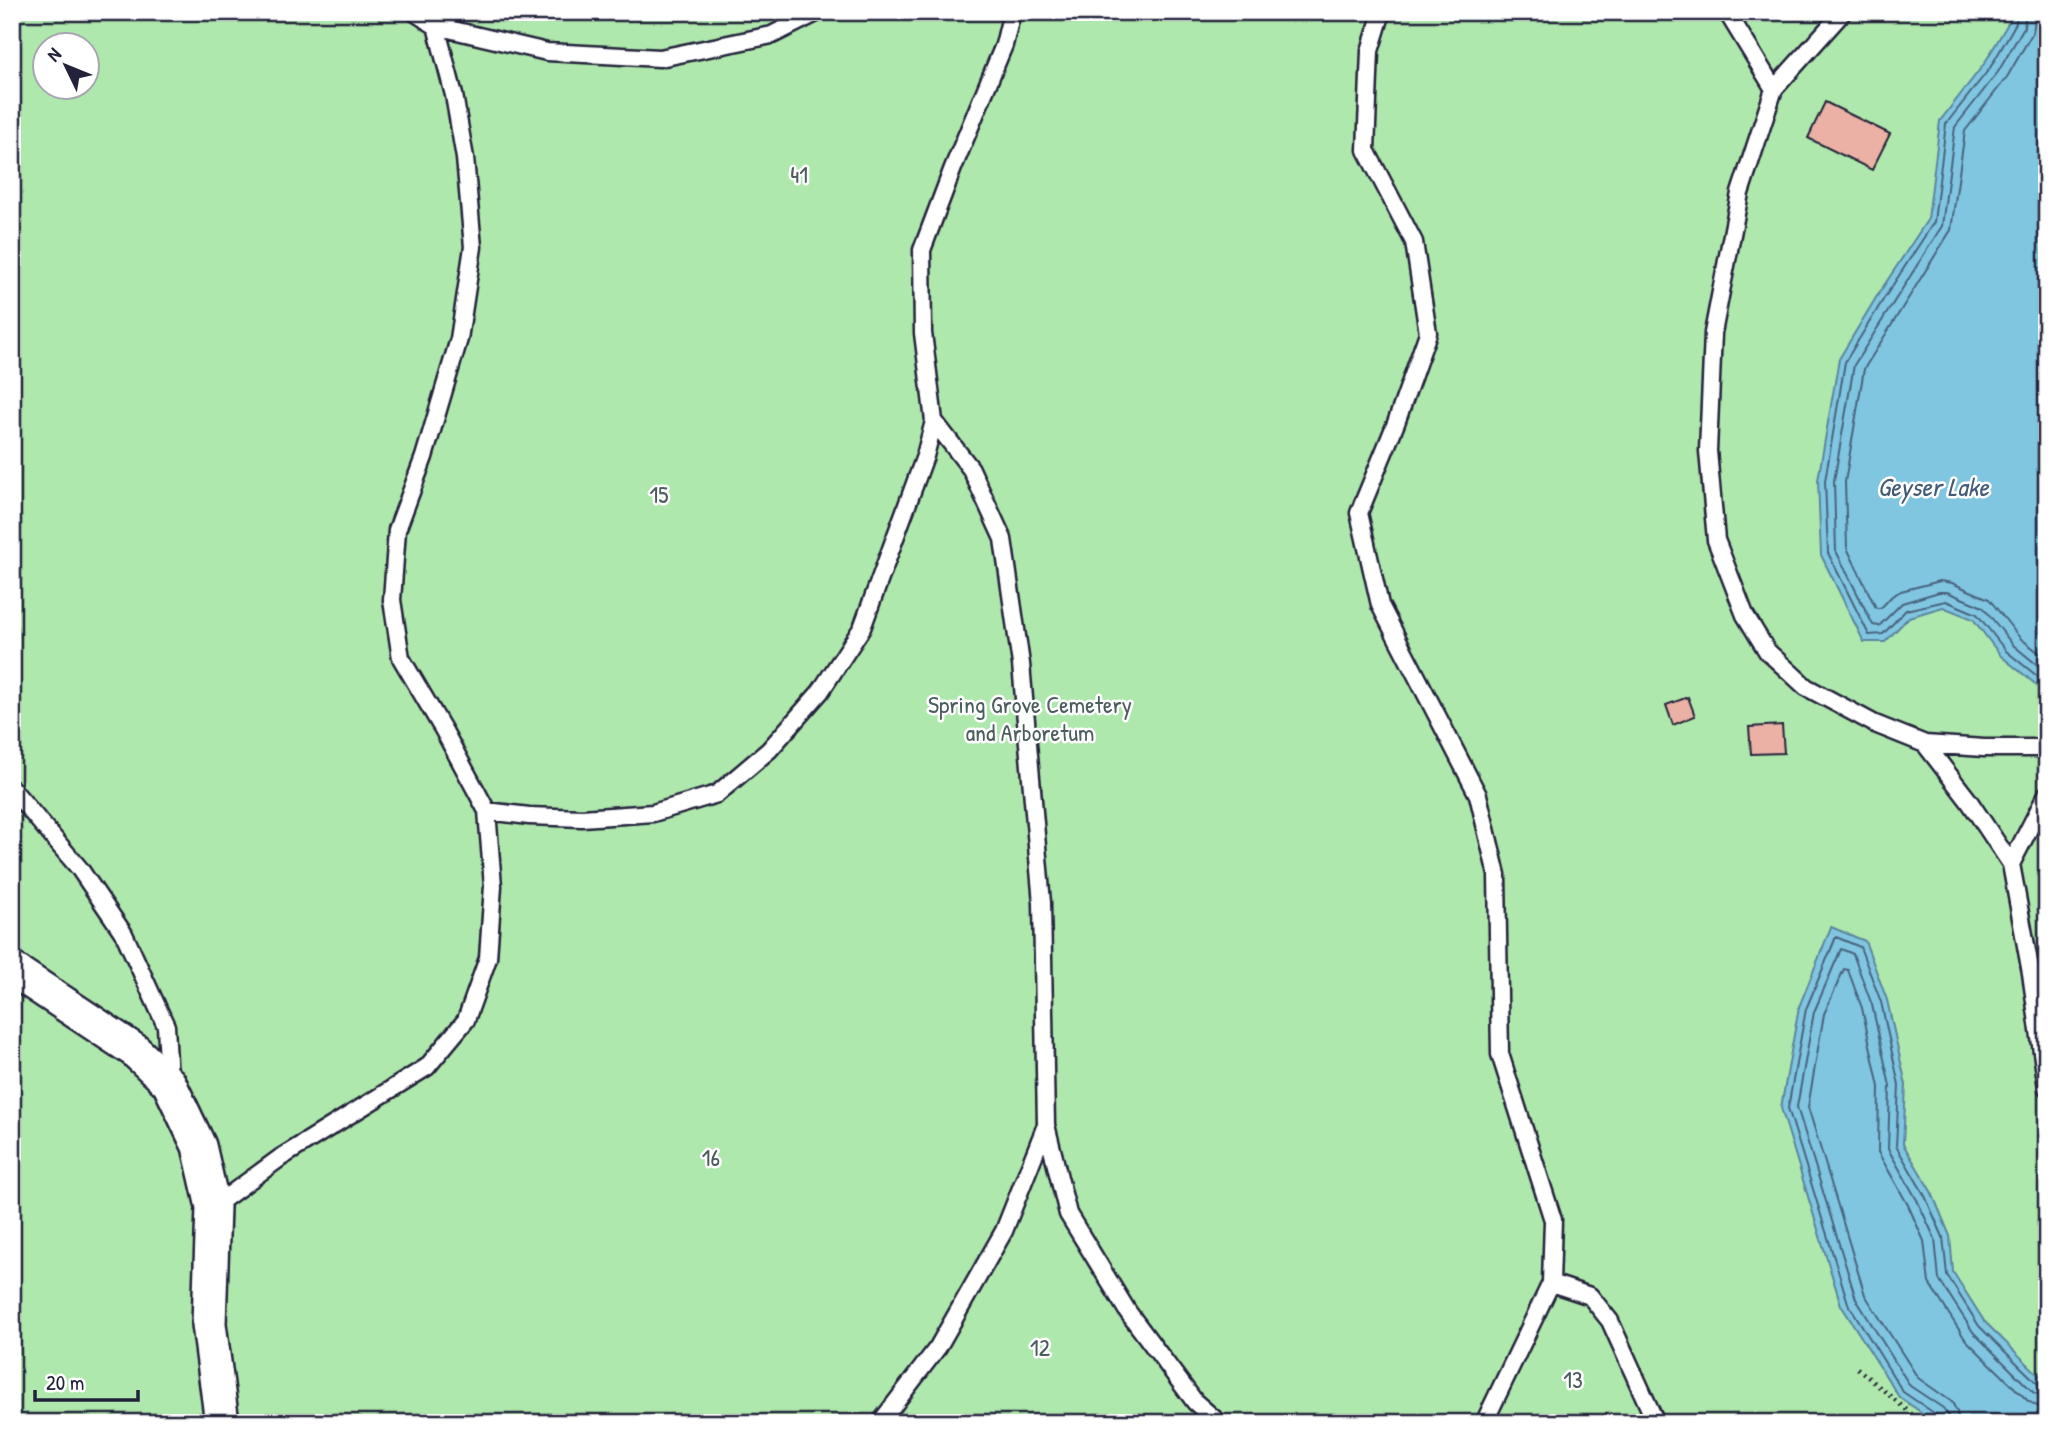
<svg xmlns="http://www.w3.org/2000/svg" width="2059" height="1435" viewBox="0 0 2059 1435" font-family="'Patrick Hand',sans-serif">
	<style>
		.green { fill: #afe8ac; stroke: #688574; stroke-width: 2; fill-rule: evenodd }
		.water { fill: #80c6e1; stroke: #5a849f; stroke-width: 2 }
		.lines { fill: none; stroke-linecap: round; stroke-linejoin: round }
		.shore { stroke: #48647d; stroke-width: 2 }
		.building { fill: #ebb1a5; stroke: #22223b; stroke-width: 2 }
		.lane-casing { stroke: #22223b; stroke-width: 21 }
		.street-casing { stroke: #22223b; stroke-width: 38 }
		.path { stroke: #22223b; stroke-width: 4.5; stroke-dasharray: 2 5; stroke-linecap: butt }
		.lane { stroke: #fff; stroke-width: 16 }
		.street { stroke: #fff; stroke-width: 33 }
		.labels { text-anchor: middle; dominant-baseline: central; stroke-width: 5; stroke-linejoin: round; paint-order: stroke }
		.park-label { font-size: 24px; fill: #4c5d5d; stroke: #fff }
		.water-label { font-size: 26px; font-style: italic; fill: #435b75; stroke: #fff }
	</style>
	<rect width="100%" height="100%" fill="#fff"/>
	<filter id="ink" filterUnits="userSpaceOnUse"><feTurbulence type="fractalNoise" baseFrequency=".0143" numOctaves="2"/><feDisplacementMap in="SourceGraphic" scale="14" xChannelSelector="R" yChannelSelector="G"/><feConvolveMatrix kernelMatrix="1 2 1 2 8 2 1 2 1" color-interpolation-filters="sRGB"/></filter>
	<g filter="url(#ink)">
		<!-- green -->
		<path class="green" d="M12 12H2047V1423H12ZM46 46H88V88H46Z"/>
		<!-- water -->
		<path class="water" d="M2010 12H2047L2045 692 2001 656 1973 619 1943 607 1909 617 1885 642H1864L1821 555 1818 480 1839 359 1877 296 1928 219 1940 121 1984 64 2010 20Z
			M1831 927 1865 941 1887 1000 1906 1085 1903 1144 1932 1193 1950 1236 1953 1272 1984 1321 2047 1383V1423H1937L1899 1397 1841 1305 1781 1108 1799 1007Z"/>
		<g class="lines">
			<!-- shore -->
			<path class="shore" d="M2017 12 2016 23 1990 68 1946 124 1934 222 1883 300 1845 362 1825 481 1828 553 1869 635 1883 634 1906 610 1946 601 1977 614 2006 651 2047 684
				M2026 12 2024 27 1998 72 1955 127 1942 226 1854 365 1834 481 1836 551 1873 625 1879 626 1902 603 1939 592H1947L1983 607 2013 645 2047 673
				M2036 12 2033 32 2007 77 1965 131 1951 230 1864 369 1845 482 1847 548 1876 608H1881L1892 596 1901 591 1940 581 1952 583 1989 599 2020 638 2047 659
				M1940 1423 1937 1415 1903 1392 1848 1303 1788 1108 1806 1009 1836 937 1860 947 1881 1002 1899 1085 1896 1146 1925 1196 1943 1237 1947 1275 1979 1326 2039 1385 2047 1388
				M1948 1423V1415L1943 1408 1910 1386 1856 1299 1797 1107 1814 1012 1841 949 1853 954 1872 1005 1890 1086 1888 1149 1917 1200 1935 1239 1939 1279 1973 1332 2034 1393 2047 1396
				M1959 1423 1957 1412 1952 1402 1918 1378 1865 1295 1808 1107 1824 1014 1844 969 1848 970 1862 1008 1879 1087 1878 1152 1908 1205 1924 1241 1929 1283 1965 1339 2028 1401 2037 1406 2047 1407"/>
		</g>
		<!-- building -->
		<path class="building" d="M1825 102 1890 134 1872 170 1808 138Z
			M1688 697 1695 716 1673 725 1666 705Z
			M1782 725 1784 753 1751 754 1749 727Z"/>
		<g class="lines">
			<defs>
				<path id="lane" d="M414 12 436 26 547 52 660 58 772 35 818 12
					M1012 12 1004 45 953 168 922 250 923 333 934 421 971 469 1003 539 1021 664 1042 903 1046 1125 1068 1214 1128 1312 1195 1402 1219 1423
					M1382 12 1370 51 1366 150 1414 242 1428 333 1396 423 1359 513 1380 605 1478 795 1497 875 1500 1054 1553 1220 1551 1283 1484 1423
					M1727 12 1774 89
					M1843 12 1774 89 1740 193 1713 333 1708 451 1716 540 1745 615 1767 651 1806 687 1875 724 1925 744 1984 748H2047
					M1925 744 1969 801 2011 864
					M12 789 79 868 124 934 166 1026 169 1079
					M2047 794 2011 864 2031 973 2047 1088
					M487 811 529 816 582 818 653 813 717 794 769 750 820 692 862 628 925 456 934 421
					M213 1207 280 1158 427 1067 466 1020 488 958 493 886 487 811 444 731 401 658 392 600 397 530 424 457 459 339 473 247 465 158 454 95 436 26
					M1551 1283 1590 1296 1610 1321 1656 1423
					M880 1423 938 1347 1004 1231 1046 1125"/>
				<path id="street" d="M12 969 134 1050 169 1083 199 1146 213 1207 209 1324 222 1423"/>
			</defs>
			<!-- lane casing -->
			<use href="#lane" class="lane-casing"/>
			<!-- street casing -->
			<use href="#street" class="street-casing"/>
			<!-- path -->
			<path class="path" d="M1857 1368 1922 1423"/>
			<!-- lane -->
			<use href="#lane" class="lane"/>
			<!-- street -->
			<use href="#street" class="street"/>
		</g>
	</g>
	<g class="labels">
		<!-- park labels -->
		<g class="park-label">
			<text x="799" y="174">41</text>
			<text x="659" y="494">15</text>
			<text x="1030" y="704">Spring Grove Cemetery<tspan x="1030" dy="28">and Arboretum</tspan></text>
			<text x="711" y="1157">16</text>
			<text x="1040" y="1347">12</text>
			<text x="1573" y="1379">13</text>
		</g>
		<!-- water labels -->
		<g class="water-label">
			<text x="1933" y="486">Geyser Lake</text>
		</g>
	</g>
	<!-- margin -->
	<rect width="2059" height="1435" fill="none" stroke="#fff" stroke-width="42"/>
	<rect x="21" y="21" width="2017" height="1393" fill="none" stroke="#22223b" stroke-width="2.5" filter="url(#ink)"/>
	<!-- north arrow -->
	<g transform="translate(66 66) rotate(313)"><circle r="33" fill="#ffffff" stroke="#a7a7b1" stroke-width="2"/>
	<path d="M0-5L12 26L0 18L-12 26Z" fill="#22223b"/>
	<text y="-10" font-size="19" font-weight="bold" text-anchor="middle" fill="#22223b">N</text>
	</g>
	<!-- scale -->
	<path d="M35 1390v10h103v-10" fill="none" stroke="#22223b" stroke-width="3.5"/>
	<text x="46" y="1390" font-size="21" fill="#22223b" stroke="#ffffff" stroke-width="5" paint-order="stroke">20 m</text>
</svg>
